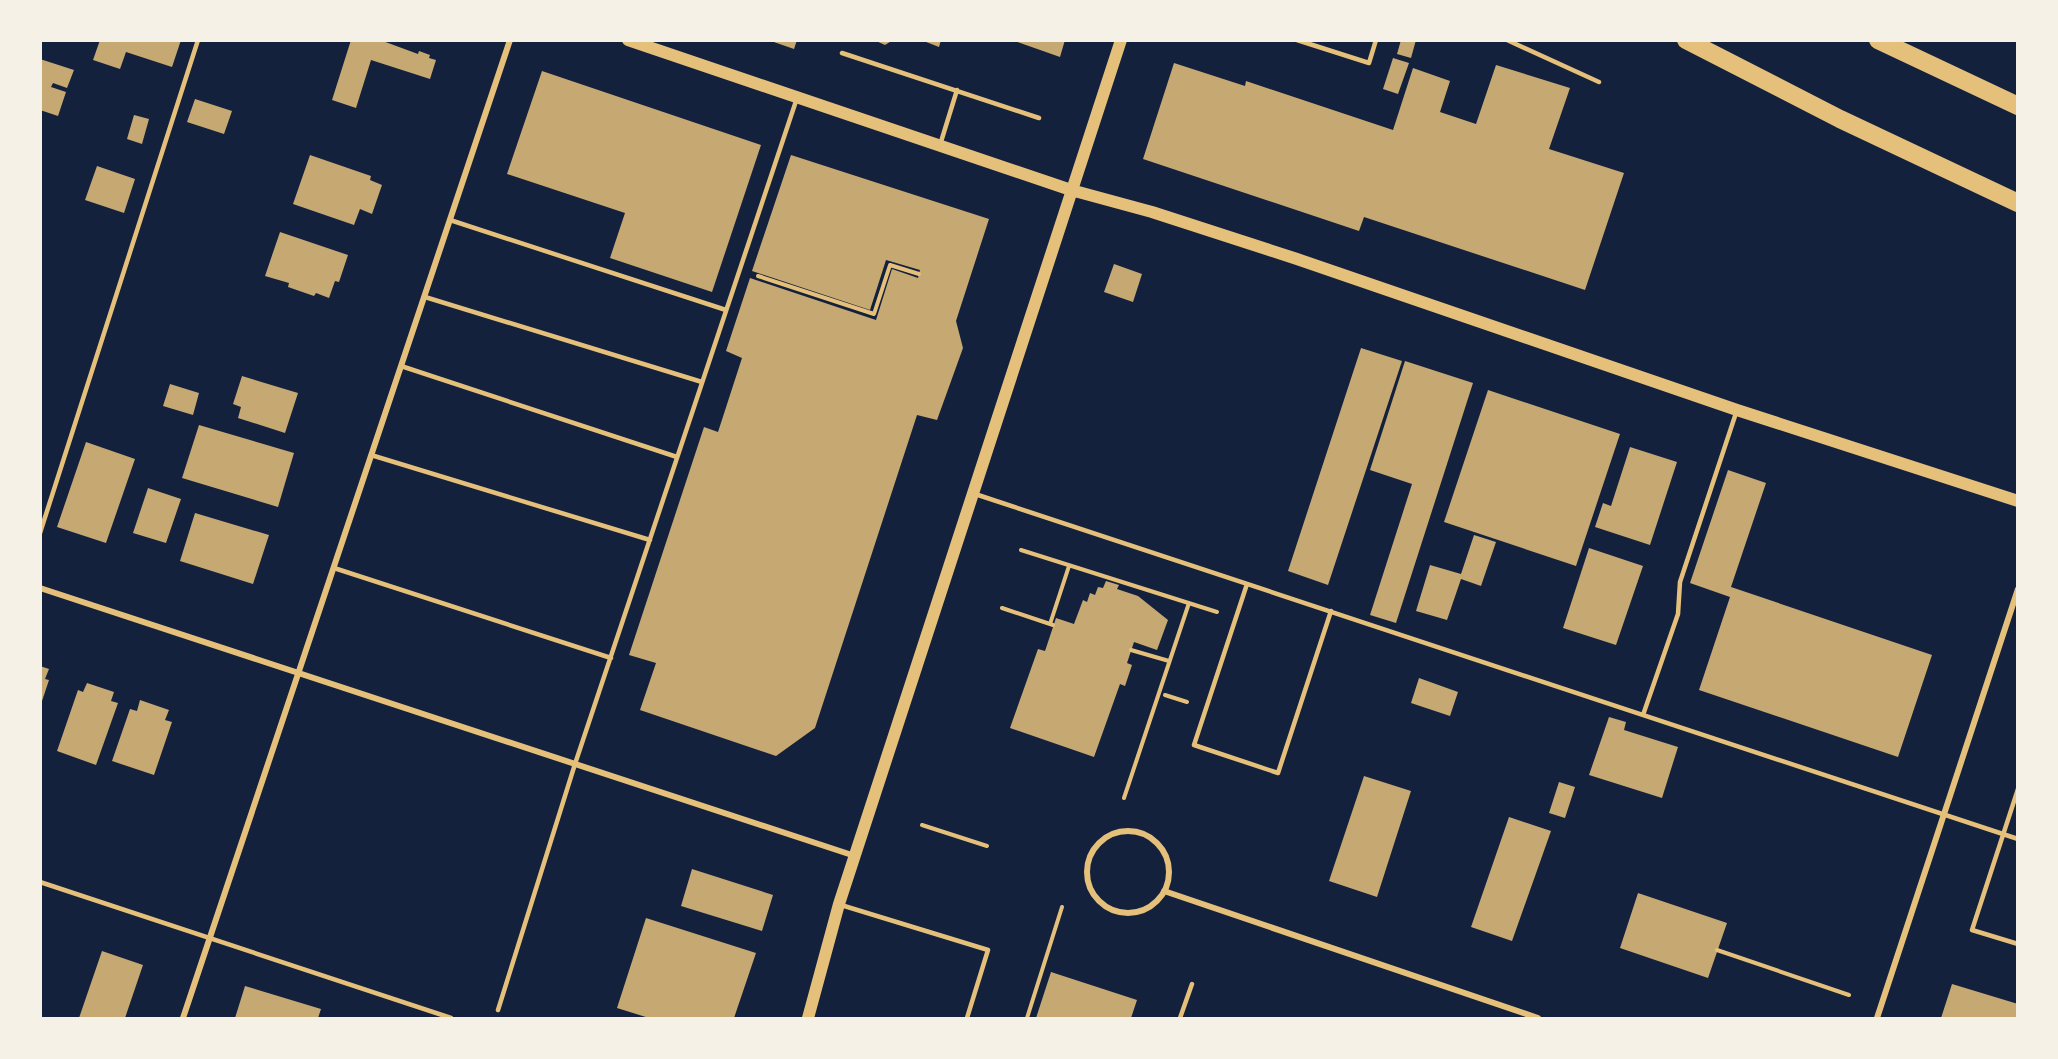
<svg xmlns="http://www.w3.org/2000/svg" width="2058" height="1059" viewBox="0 0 2058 1059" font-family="'DM Sans',sans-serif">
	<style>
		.building { fill: #c6a872 }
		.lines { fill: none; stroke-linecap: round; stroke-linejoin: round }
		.path { stroke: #e5c07b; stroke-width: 4 }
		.service { stroke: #e5c07b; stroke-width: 4.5 }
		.minor { stroke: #e5c07b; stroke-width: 6 }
		.secondary { stroke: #e5c07b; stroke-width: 12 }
		.motorway { stroke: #e5c07b; stroke-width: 18 }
	</style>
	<rect width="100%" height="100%" fill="#14213d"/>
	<!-- building -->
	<path class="building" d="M100 40H181L172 67 126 52 120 69 93 60Z
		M351 40H380L418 54 419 51 430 55 429 58 436 60 430 79 371 60 356 108 332 100Z
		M768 40H797L794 49Z
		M874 40H893L885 45Z
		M921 40H941L939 47Z
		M1012 40H1065L1060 57Z
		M1401 40H1416L1411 58 1397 54Z
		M1393 58 1409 63 1398 94 1383 89Z
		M40 59 74 70 67 88 53 83 51 87 66 92 58 116 40 110Z
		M1174 63 1245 86 1246 81 1393 130 1413 68 1450 81 1440 112 1476 124 1496 65 1570 88 1549 149 1624 173 1585 290 1364 217 1359 231 1143 159Z
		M542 71 761 145 712 292 610 258 625 213 507 174Z
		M195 99 232 111 224 134 187 122Z
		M134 115 149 119 142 144 127 139Z
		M310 155 371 176 370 180 382 185 372 214 360 209 354 225 293 204Z
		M791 155 989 219 956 321 963 348 937 420 917 415 815 728 776 756 640 710 656 663 629 655 704 427 718 432 742 358 726 351 750 278 876 320 892 269 918 278 920 270 886 260 870 310 752 271Z
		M97 166 135 179 124 213 85 200Z
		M280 232 348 255 339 282 335 281 329 298 316 293 314 296 288 287 289 283 265 276Z
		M1114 264 1142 274 1133 302 1104 292Z
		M1361 348 1402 361 1328 585 1288 571Z
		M1405 361 1473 383 1396 623 1370 615 1412 484 1370 470Z
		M242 376 298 393 285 433 238 418 241 407 233 404Z
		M170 384 199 393 193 415 163 406Z
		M1488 390 1620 434 1576 566 1444 522Z
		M199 425 294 453 278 507 182 478Z
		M86 442 135 459 106 543 57 527Z
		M1630 447 1677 462 1650 545 1595 527 1603 503 1611 506Z
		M1728 470 1766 483 1731 587 1932 655 1898 757 1699 690 1730 597 1690 583Z
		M148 488 181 499 166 543 133 533Z
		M195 513 269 535 253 584 180 561Z
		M1474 535 1496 542 1481 586 1461 579 1447 620 1416 611 1430 565 1461 574Z
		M1589 548 1643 566 1616 645 1563 628Z
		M1106 581 1119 585 1117 589 1138 596 1168 620 1157 650 1134 642 1127 663 1132 665 1125 686 1120 684 1094 757 1010 728 1038 649 1045 651 1056 618 1074 624 1083 600 1087 602 1090 593 1095 595 1098 587 1103 588Z
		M40 666 49 669 45 679 49 680 41 704Z
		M1419 678 1458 692 1450 716 1411 703Z
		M87 683 114 692 111 701 118 703 96 765 57 751 78 690 83 692Z
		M140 700 169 710 165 720 172 722 154 775 112 761 130 709 137 711Z
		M1609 717 1626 722 1624 730 1678 747 1662 798 1589 775Z
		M1364 776 1411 791 1377 897 1329 881Z
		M1559 782 1575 787 1565 818 1549 813Z
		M1509 817 1551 831 1512 941 1471 927Z
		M692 869 773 895 762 931 681 906Z
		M1638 893 1727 923 1708 978 1620 948Z
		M646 918 756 953 734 1018H649L617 1008Z
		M102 951 143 965 125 1018H79Z
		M1051 972 1137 1000 1131 1018H1036Z
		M1952 984 2018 1004V1018H1941Z
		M245 986 321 1009 318 1018H235Z"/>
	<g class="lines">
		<!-- path -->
		<path class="path" d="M758 276 874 314 890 265 919 274
			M1021 550 1217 612
			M1002 608 1053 625
			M1050 624 1069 566
			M1131 650 1169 661
			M1165 695 1187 702
			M1124 798 1189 603
			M922 825 987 846
			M1717 950 1849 995
			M1027 1018 1062 907"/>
		<!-- service -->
		<path class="service" d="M1297 40 1369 63 1376 40
			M1507 40 1599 82
			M842 53 1039 118
			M940 145 957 90
			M450 220 726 310
			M425 297 702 382
			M401 366 677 457
			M371 455 650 540
			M975 494 2018 839
			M40 533 198 40
			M334 568 611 658
			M1247 584 1194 745 1278 773 1331 611
			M1643 715 1678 614 1680 582 1737 410
			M2018 789 1972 930 2018 944
			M40 882 451 1018
			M841 905 988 950 967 1018
			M498 1010 575 764 797 98
			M1180 1018 1192 984"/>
		<!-- minor -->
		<path class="minor" d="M40 588 855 856
			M1087 872a41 41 0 1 1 82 0a41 41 0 1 1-82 0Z
			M1164 891 1538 1018
			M183 1018 510 40
			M1877 1018 2018 589"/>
		<!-- secondary -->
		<path class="secondary" d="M628 40 1071 190 1152 212 1297 259 1737 410 2018 501
			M808 1018 839 904 1121 40"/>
		<!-- motorway -->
		<path class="motorway" d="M1686 40 1840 119 2018 203
			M1878 40 2018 106"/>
	</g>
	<!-- border -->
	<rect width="2058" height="1059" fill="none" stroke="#f6f1e7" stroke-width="84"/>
</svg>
